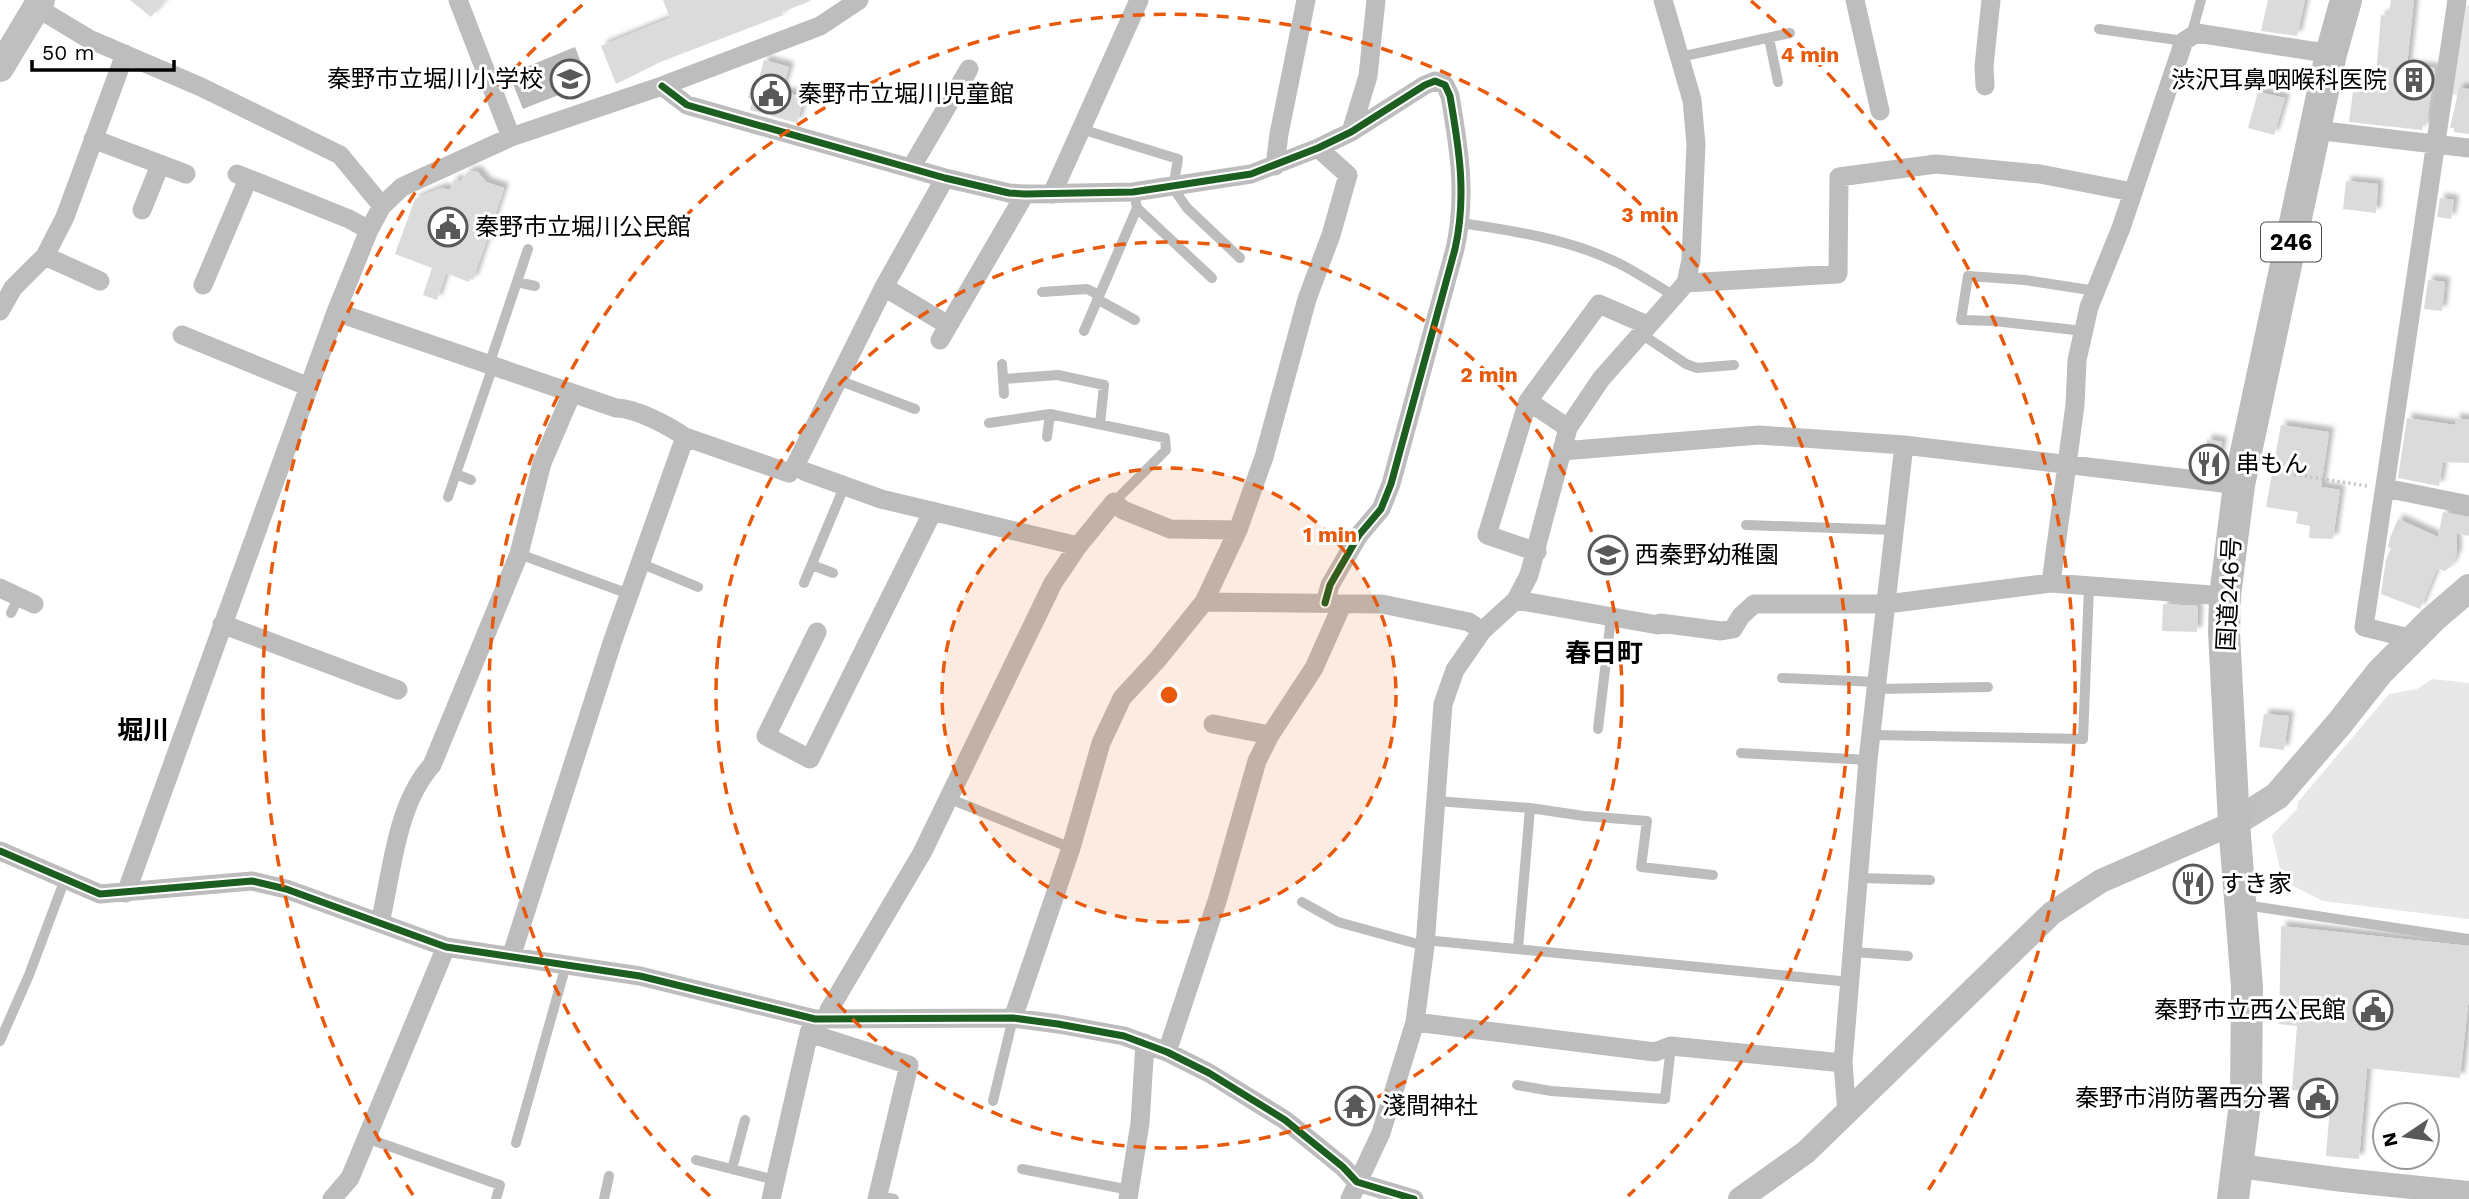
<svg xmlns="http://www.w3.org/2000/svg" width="2469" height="1199" viewBox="0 0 2469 1199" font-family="'Work Sans','Noto Sans JP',sans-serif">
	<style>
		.green { fill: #e8e8e8 }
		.water { fill: #bababa }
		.building { fill: #dbdbdb; filter: url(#shadow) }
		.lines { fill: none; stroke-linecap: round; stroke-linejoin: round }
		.path { stroke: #c2c2c2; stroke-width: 3.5; stroke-dasharray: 2 3.5; stroke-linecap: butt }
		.service { stroke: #bdbdbd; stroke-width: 10 }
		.minor { stroke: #bdbdbd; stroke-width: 19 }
		.tertiary { stroke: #bdbdbd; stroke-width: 24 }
		.secondary { stroke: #bfbfbf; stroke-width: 28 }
		.trunk { stroke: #bdbdbd; stroke-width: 32 }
		.cycleway-casing { stroke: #fff; stroke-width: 11 }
		.cycleway { stroke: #1b5e20; stroke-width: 7 }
		.ring { fill: none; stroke: #e8590c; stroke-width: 3.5; stroke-dasharray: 12 9 }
		.labels { text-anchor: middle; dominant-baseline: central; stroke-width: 6; stroke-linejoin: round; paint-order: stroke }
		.shield { fill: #fff; stroke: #4c4c4c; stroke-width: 2 }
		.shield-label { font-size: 23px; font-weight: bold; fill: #000 }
		.poi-label { font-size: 24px; fill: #000; stroke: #fff; text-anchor: start }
		.street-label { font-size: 24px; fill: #000; stroke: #fff }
		.neighbourhood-label { font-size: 26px; font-weight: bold; fill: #000; stroke: #fff }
		.centre { fill: #e8590c; stroke: #fff; stroke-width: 3.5 }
		.ring-label { font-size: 21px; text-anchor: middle; font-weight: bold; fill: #e8590c; stroke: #fff; stroke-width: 6; stroke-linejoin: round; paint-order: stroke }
	</style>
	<defs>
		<filter id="shadow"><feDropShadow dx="5" dy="-5" stdDeviation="2" flood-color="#0004"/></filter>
	</defs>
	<rect width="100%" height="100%" fill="#fff"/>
	<!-- green -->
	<path class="green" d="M2462 5 2469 6V97L2449 94Z
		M2432 679 2469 683V919L2323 901 2283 881 2272 835 2297 809 2298 802 2389 694 2417 689Z"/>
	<!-- water -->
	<path class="water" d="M575 47 589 83 523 109 509 74Z"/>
	<!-- building -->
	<path class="building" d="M130 0H165L151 17Z
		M663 0H810V1L782 12 783 15 660 62 616 84 601 46 670 18Z
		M2268 0H2305L2297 36 2261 31Z
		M2391 0H2414L2407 65 2435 68 2426 126 2423 125 2422 130 2349 122 2353 92 2370 94 2372 74H2376L2381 15 2387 16 2389 13Z
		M764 60 789 67 782 91 804 97 797 123 750 110 753 99 748 98 752 84 757 85Z
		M2459 88 2469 89V134L2454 132V128H2450Z
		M2258 92 2285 98 2274 135 2248 128Z
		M477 171 486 182 504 188 473 280 470 279 469 282 446 273 437 300 423 295 432 268 395 254 415 199 441 188 450 190 454 179 460 182 468 172Z
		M2346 181 2378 184 2376 213 2343 209Z
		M2440 198 2454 200 2451 219 2437 217Z
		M2428 280 2445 282 2442 311 2424 309Z
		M2407 418 2455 425V418L2469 420V463L2443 462 2439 486 2398 478Z
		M2281 425 2329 432 2321 487 2340 490 2333 539 2309 538 2310 526 2296 523 2298 512 2266 507Z
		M2207 439 2222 442 2217 470 2202 468Z
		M2443 512 2469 517V536L2456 533 2457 553 2452 565 2445 571 2437 568 2420 609 2381 594 2386 560 2391 548 2388 547 2390 538 2398 519 2438 537Z
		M2163 604 2198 606 2197 632 2162 631Z
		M2264 714 2289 716 2284 750 2259 747Z
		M2281 926 2469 946V996L2460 1078 2367 1068 2359 1159 2326 1156 2331 1093 2292 1090 2297 1026 2279 1024Z
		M1349 1095 1366 1101 1360 1117 1343 1112Z"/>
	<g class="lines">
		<!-- path -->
		<path class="path" d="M2267 470 2367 486"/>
		<!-- service -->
		<path class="service" d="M2099 29 2184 41
			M2191 36 2201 0
			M1769 38 1778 82
			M1680 57 1790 33
			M1081 129 1178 159 1173 188 1187 208 1240 258
			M1136 203 1137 208 1212 278
			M1461 223C1515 231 1569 239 1618 263 1638 273 1656 285 1674 296
			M517 282 535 286
			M1042 292 1087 289 1099 295
			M1097 299 1135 320
			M1084 331 1137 208
			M2084 331 1994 321 1961 320 1968 276 2025 280 2096 291
			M1640 333 1686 364 1697 368 1734 365
			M1002 364 1004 394
			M489 365 528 249
			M1003 379 1058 375 1104 385 1100 424
			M838 380 915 409
			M989 423 1050 414 1165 438 1166 450 1114 502
			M1047 437 1050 414
			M456 474 471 480
			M448 497 493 366
			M1746 525 1894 530
			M519 554 629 594
			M640 563 698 587
			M812 565 833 573
			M804 583 844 487
			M11 613 19 597
			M1782 678 1878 682
			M1877 689 1988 687
			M1598 729 1611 618
			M1872 735 2083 739 2089 587
			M1741 753 1868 760
			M948 798 1071 848
			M1436 801 1530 808 1584 816 1647 821 1641 867 1713 875
			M1860 878 1930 880
			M1302 902 1338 922 1425 946
			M2245 905 2469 939
			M1425 940 1850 982
			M1518 948 1530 808
			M1854 952 1908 956
			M0 1041 29 975 65 879
			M1517 1085 1551 1091 1665 1099 1671 1046
			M993 1101 1013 1018
			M366 1138 500 1185 496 1199
			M516 1143 566 965
			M696 1160 775 1180
			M732 1169 745 1120
			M1022 1169 1130 1190
			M878 1196 894 1199
			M604 1199 609 1176"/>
		<!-- minor -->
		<path class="minor" d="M458 0 511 137
			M1855 0 1880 111
			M36 7 89 39 201 87 340 155 382 206
			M662 86 687 105 945 178 1009 193 1025 194 1133 192 1251 174 1318 148 1351 132 1425 85 1435 81 1445 85 1450 96C1459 148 1467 196 1455 249L1391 484 1381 509 1359 535 1330 585 1325 603
			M1985 86 1984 66 1991 0
			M2315 130 2469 148
			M1351 132 1368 76 1376 0
			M93 139 186 174
			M1275 166 1279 134 1306 0
			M911 168 969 69
			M237 174 349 219 369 230
			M1052 194 1139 0
			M142 210 160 165
			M45 256 100 281
			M1686 283 1838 274 1839 177 1936 164 2040 174 2132 192
			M203 285 248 179
			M884 287 948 325
			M0 311 13 288 45 256 65 217 125 54
			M336 312 616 408C636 408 669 426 685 437L789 473 795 466 884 287 945 178
			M182 335 309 387
			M940 340 1025 194
			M1528 401 1568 428
			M1562 451 1759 435 1904 445 2239 485
			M795 466 806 472 881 499 1078 546
			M2385 488 2469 505
			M1537 552 1487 535 1528 401 1599 304 1647 325
			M2051 583 2075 405 2077 360 2089 307 2121 228 2184 41 2197 33 2331 54
			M0 588 34 604
			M1516 600 1658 625 1660 623 1721 631 1733 629 1741 616 1754 604H1887L2051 583 2225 596
			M1204 602 1382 604 1469 622 1482 631
			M222 624 398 690
			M817 632 766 736 810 759 933 511
			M2413 639 2364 627 2457 0
			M1213 724 1270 735
			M0 851 100 894 252 881 286 889 446 947 640 976 815 1019 1013 1018 1058 1024 1124 1036 1167 1052 1209 1073 1285 1120 1343 1167 1357 1182 1414 1199
			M126 893 336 312 369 230 382 206 402 187 511 137 662 86 820 26 859 0
			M380 923C392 872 396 805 432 765L519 554 542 463 572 393
			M511 957 613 640 685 437
			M1013 1018 1071 848 1101 743 1122 698 1158 659 1204 602 1238 530 1264 457 1307 299 1331 235 1348 175 1318 148
			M828 1019 829 1010 922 853 1053 583 1078 546 1114 502 1123 510 1170 529 1238 530
			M1415 1022 1655 1052 1671 1046 1843 1063
			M809 1033 909 1065 877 1199
			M1167 1052 1218 898 1257 761 1270 735 1314 668 1342 605
			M1847 1114 1843 1063 1868 760 1904 445
			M332 1199 350 1178 446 947
			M771 1199 809 1033 813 1023
			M1128 1199 1140 1123 1145 1043
			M1350 1199 1381 1133 1415 1022 1425 946 1443 704 1455 670 1482 631 1516 600 1529 575 1568 428 1601 379 1686 283 1691 260 1696 144 1692 100 1663 0"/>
		<!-- tertiary -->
		<path class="tertiary" d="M2239 1166 2343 1180 2469 1193
			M1740 1199 1806 1152 2052 913 2101 881 2234 823"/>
		<!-- secondary -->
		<path class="secondary" d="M0 68 41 0
			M2234 823 2277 796 2339 724 2380 672 2433 619 2469 588"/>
		<!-- trunk -->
		<path class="trunk" d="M2233 1199 2246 1095 2247 987 2234 823 2224 632 2225 596 2239 485 2331 54 2346 0"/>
		<defs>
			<path id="cycleway" d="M662 86 687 105 945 178 1009 193 1025 194 1133 192 1251 174 1318 148 1351 132 1425 85 1435 81 1445 85 1450 96C1459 148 1467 196 1455 249L1391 484 1381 509 1359 535 1330 585 1325 603
				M0 851 100 894 252 881 286 889 446 947 640 976 815 1019 1013 1018 1058 1024 1124 1036 1167 1052 1209 1073 1285 1120 1343 1167 1357 1182 1414 1199"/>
		</defs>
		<!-- cycleway casing -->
		<use href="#cycleway" class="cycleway-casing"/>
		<!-- cycleway -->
		<use href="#cycleway" class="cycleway"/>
	</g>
	<!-- distance rings -->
	<circle cx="1169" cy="695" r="227" fill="#e8590c" fill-opacity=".12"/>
	<g class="ring">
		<circle cx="1169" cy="695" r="227"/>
		<circle cx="1169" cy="695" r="453"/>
		<path d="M710 1196A680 680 0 1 1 1628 1196"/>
		<path d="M413 1195A906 906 0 0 1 587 1M1751 1A906 906 0 0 1 1925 1195"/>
	</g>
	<!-- icons -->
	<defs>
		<symbol id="school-ring" viewBox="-11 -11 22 22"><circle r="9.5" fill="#fff" stroke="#595959" stroke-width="1.5"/><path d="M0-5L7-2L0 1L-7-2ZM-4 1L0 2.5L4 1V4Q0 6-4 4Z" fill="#595959"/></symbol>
		<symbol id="building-ring" viewBox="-11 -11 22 22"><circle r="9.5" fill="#fff" stroke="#595959" stroke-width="1.5"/><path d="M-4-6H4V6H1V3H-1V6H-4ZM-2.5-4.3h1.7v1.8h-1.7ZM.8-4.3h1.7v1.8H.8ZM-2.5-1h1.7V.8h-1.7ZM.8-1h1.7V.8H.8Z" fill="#595959"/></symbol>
		<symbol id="civic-ring" viewBox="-11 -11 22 22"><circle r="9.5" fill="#fff" stroke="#595959" stroke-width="1.5"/><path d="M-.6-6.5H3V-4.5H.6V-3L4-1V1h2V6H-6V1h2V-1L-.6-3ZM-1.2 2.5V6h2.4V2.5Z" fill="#595959"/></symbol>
		<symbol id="restaurant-ring" viewBox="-11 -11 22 22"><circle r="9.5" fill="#fff" stroke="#595959" stroke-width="1.5"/><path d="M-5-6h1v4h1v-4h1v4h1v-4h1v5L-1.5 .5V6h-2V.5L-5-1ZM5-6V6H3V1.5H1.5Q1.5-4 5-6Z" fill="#595959"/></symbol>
		<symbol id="temple-ring" viewBox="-11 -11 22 22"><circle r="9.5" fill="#fff" stroke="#595959" stroke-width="1.5"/><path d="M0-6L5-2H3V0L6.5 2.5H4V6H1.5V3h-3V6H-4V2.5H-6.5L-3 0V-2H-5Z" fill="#595959"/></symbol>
	</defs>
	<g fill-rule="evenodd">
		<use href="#school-ring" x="548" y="57" width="44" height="44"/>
		<use href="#building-ring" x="2392" y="58" width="44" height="44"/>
		<use href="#civic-ring" x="749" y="72" width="44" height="44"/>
		<use href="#civic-ring" x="426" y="205" width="44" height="44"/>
		<use href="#restaurant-ring" x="2187" y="442" width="44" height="44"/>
		<use href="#school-ring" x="1586" y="533" width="44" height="44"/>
		<use href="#restaurant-ring" x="2171" y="862" width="44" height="44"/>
		<use href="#civic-ring" x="2351" y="988" width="44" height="44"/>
		<use href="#civic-ring" x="2296" y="1076" width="44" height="44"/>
		<use href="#temple-ring" x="1333" y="1084" width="44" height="44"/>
	</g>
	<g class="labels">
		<!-- shield labels -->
		<rect class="shield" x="2261" y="222.5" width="60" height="39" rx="5"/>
		<g class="shield-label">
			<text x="2291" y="242">246</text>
		</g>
		<!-- poi labels -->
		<g class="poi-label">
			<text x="543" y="79" text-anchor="end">秦野市立堀川小学校</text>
			<text x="2387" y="80" text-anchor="end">渋沢耳鼻咽喉科医院</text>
			<text x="798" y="94">秦野市立堀川児童館</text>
			<text x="475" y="227">秦野市立堀川公民館</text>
			<text x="2236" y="464">串もん</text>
			<text x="1635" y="555">西秦野幼稚園</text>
			<text x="2220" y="884">すき家</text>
			<text x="2346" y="1010" text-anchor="end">秦野市立西公民館</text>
			<text x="2291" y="1098" text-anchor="end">秦野市消防署西分署</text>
			<text x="1382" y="1106">淺間神社</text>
		</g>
		<!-- street labels -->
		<g class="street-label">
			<text transform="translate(2229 594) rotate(-87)">国道246号</text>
		</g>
		<!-- neighbourhood labels -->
		<g class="neighbourhood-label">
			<text x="1604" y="653">春日町</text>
			<text x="143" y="730">堀川</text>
		</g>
	</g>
	<circle cx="1169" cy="695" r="10" class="centre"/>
	<g class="ring-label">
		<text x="1810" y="62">4 min</text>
		<text x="1650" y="222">3 min</text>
		<text x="1489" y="382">2 min</text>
		<text x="1330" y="542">1 min</text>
	</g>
	<!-- north arrow -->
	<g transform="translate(2406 1136) rotate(257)"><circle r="33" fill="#ffffff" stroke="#999999" stroke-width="2"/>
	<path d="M0-5L12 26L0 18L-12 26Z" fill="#595959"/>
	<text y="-10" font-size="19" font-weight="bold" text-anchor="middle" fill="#000000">N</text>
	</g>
	<!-- scale -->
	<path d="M32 60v10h142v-10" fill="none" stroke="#000000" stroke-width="3.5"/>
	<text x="42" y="60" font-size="21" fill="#000000" stroke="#ffffff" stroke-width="5" paint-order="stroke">50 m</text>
</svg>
